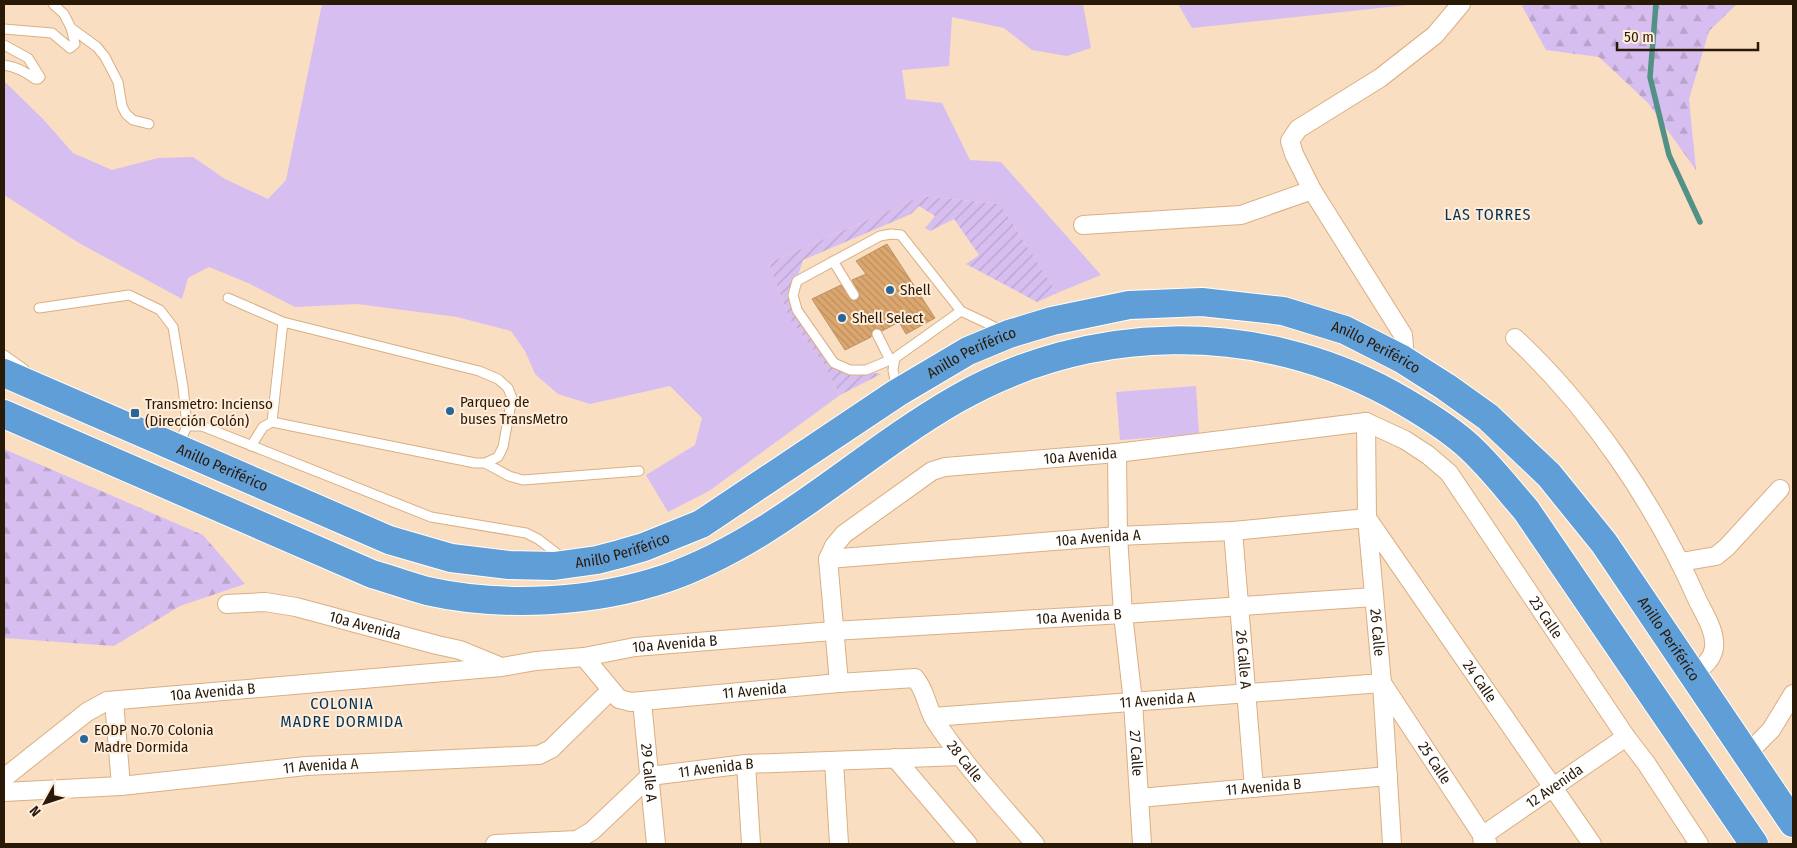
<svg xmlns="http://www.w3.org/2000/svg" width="1797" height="848" viewBox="0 0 1797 848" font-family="'Fira Sans Condensed',sans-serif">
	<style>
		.green { fill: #d7bef0 }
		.forest { fill: url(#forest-firs) }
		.garden { fill: url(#garden-furrows) }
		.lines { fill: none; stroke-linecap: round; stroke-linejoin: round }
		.stream { stroke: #529286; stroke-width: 5.5 }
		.building { fill: url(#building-back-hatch); stroke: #bc9266 }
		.lane-casing { stroke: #daaf82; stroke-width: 11 }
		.street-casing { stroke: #daaf82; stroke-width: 20 }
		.highway-casing { stroke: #fff; stroke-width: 30 }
		.lane { stroke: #fff; stroke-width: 9 }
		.street { stroke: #fff; stroke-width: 18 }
		.highway { stroke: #609ed7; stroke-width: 28 }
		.poi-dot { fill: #26669c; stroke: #ffedda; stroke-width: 2 }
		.labels { text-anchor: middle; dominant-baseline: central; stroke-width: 4; stroke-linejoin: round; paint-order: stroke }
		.poi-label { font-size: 15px; fill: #291907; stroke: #ffedda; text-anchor: start }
		.street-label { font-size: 15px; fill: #291907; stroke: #ffedda }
		.neighbourhood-label { font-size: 16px; letter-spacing: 1px; fill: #043458; stroke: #ffedda }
	</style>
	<defs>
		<pattern id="forest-firs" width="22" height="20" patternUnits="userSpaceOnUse" patternTransform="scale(1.25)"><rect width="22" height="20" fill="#d7bef0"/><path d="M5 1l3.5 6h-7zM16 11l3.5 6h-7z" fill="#b9a3cc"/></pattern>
		<pattern id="garden-furrows" width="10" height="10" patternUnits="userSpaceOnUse" patternTransform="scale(1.25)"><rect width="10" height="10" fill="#d7bef0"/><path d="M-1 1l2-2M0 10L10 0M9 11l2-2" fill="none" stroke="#b9a3cc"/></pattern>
		<pattern id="building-back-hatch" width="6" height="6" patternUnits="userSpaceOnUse" patternTransform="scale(1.25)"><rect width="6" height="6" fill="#dba76f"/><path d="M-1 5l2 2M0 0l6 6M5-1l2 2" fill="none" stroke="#bc8f5f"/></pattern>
	</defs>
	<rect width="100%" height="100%" fill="#f9dec2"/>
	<!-- green -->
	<path class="green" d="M322 4H1083L1091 48 1067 56 1032 50 1004 28 952 17 949 66 902 70 906 99 942 103 970 160 1001 162 1101 275 1057 293 1000 204 922 196 769 263 789 318 823 363 840 395 709 491 668 512 646 475 695 445 702 418 670 386 590 404 558 394 535 374 525 351 511 331 457 317 357 304 295 307 248 283 209 267 188 278 182 299 79 243 4 195V81L43 119 73 153 112 170 158 158 193 157 225 179 268 199 286 180Z
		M1178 4H1417L1192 28Z
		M1196 386 1199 434 1120 440 1116 392Z"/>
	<!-- forest -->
	<path class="forest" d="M1524 4H1737L1709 31 1689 99 1696 170 1648 103 1599 57 1546 50 1522 6Z
		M4 449 203 535 245 584 180 606 114 646 4 638Z"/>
	<!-- garden -->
	<path class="garden" d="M922 196 1000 204 1057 293 1037 302 966 264 979 255 954 219 930 231 925 228 935 216 919 206 911 214 803 260 792 294 843 368 881 374 840 395 823 363 789 318 769 263Z"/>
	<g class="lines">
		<!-- stream -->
		<path class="stream" d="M1656 4 1650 77 1669 155 1700 222"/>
	</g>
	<!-- building -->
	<path class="building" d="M887 244 935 318 906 334 899 322 882 331 880 329 875 328 872 331 871 337 845 350 812 299 841 285 851 300H858L860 294 852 280 866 274 856 261Z"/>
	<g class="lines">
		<defs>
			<path id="lane" d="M71 28 97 47 105 57 118 82 122 106 126 114 133 120 149 124
				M4 29 52 33 70 48 75 44 71 28 64 14 53 4
				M4 45 28 58 40 77 38 79H35C25 71 16 67 4 65
				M833 261 854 295
				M228 298 283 322 479 371 498 379 508 388 512 398 503 447 498 457 485 463H475L272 422 263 427 251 446
				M39 308 129 295 160 310 173 327 183 387 187 426 178 446
				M961 311 895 358 866 370H850L834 363 797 310 793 295 797 281 880 236 891 234 901 235 961 311 1001 330
				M877 334 890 360
				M4 355 24 369
				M895 358 893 370 897 390
				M272 422 283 322
				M187 426H202L431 517 526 533 538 539 564 559
				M485 463 509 476 523 480 639 471"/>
			<g id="street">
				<path d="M1083 225 1241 215 1312 190"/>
				<path d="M1515 338C1591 409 1655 504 1697 599 1704 614 1716 631 1714 648 1712 661 1702 667 1693 674"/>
				<path d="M1402 359 1404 347 1403 335 1312 190 1294 154 1290 141 1298 129 1380 78 1435 35 1461 4"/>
				<path id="s1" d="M1366 422 1405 440 1428 455 1449 473 1626 737 1646 763 1699 844"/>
				<path id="s2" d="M1366 422 1367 518 1382 683 1392 844"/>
				<path id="s3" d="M1117 453 1118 536 1123 614 1133 702 1142 844"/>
				<path id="s4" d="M1233 531 1254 788"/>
				<path id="s5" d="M828 559 1118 536 1233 531 1367 518 1592 844"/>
				<path d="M1681 562 1716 556 1727 547 1780 489"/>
				<path id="s6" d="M227 604 265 602 296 607 437 645 460 650 499 666"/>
				<path id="s7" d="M584 657 619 699 631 702 839 683 915 678C926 691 926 705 934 719 963 764 1001 804 1035 844"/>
				<path id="s8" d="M839 683 828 559 834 546 844 534 932 471 945 467 1117 453 1366 422"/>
				<path d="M114 701 121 786"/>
				<path id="s9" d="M642 702 656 844"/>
				<path id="s10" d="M933 717 1382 683 1488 844"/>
				<path d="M1747 754 1771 730 1793 694"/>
				<path d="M895 758 968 844"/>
				<path d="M834 761 839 844"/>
				<path d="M746 764 751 844"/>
				<path id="s11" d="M4 778 87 712 107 701 502 667 536 661 584 657 635 647 833 631 1123 614 1374 597"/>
				<path id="s12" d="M4 792 121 786 306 766 539 755 551 749 611 690"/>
				<path id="s13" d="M1139 798 1388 776"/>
				<path id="s14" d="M495 844 577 840 592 831 650 776 746 764 961 756"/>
				<path id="s15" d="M1483 844 1482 836 1626 737"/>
			</g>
			<g id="highway">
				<path id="s16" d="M4 373 389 540 451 558 509 565 554 566 597 560 620 554 644 547 701 524 897 393 968 351 1009 334 1052 321 1129 305 1202 302 1283 311 1345 330 1402 359 1446 387 1488 417 1549 475 1604 543 1793 823"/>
				<path d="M4 414 372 574C390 579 408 586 427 591 503 608 593 603 667 578 775 540 858 456 955 400 1089 323 1255 320 1391 394 1416 408 1443 424 1465 443 1488 463 1506 487 1526 510L1754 844"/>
			</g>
		</defs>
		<!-- lane casing -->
		<use href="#lane" class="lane-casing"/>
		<!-- street casing -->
		<use href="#street" class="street-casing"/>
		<!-- highway casing -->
		<use href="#highway" class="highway-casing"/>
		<!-- lane -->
		<use href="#lane" class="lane"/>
		<!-- street -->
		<use href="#street" class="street"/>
		<!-- highway -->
		<use href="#highway" class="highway"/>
	</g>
	<!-- markers -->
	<g class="poi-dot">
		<circle cx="890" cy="290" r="5"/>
		<circle cx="842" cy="318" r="5"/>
		<circle cx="450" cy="411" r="5"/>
		<rect x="130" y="408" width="10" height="10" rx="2.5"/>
		<circle cx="84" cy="739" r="5"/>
	</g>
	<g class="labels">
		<!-- poi labels -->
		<g class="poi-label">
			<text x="900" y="290">Shell</text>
			<text x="852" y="318">Shell Select</text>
			<text x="460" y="402">Parqueo de<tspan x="460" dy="17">buses TransMetro</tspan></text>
			<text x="145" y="404">Transmetro: Incienso<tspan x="145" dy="17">(Dirección Colón)</tspan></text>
			<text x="94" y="730">EODP No.70 Colonia<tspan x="94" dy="17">Madre Dormida</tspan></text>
		</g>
		<!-- street labels -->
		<g class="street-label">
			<text stroke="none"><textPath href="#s16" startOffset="1482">Anillo Periférico</textPath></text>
			<text stroke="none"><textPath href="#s16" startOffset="1062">Anillo Periférico</textPath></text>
			<text stroke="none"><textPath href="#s8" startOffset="412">10a Avenida</textPath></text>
			<text stroke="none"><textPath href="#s16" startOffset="238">Anillo Periférico</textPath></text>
			<text stroke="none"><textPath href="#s5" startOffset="271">10a Avenida A</textPath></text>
			<text stroke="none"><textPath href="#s16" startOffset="658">Anillo Periférico</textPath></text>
			<text stroke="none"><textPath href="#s11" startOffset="1105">10a Avenida B</textPath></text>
			<text stroke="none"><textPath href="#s1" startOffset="272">23 Calle</textPath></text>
			<text stroke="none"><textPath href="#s6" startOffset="141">10a Avenida</textPath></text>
			<text stroke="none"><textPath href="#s2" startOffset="211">26 Calle</textPath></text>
			<text stroke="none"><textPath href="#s16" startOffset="1902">Anillo Periférico</textPath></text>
			<text stroke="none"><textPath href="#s11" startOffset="700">10a Avenida B</textPath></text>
			<text stroke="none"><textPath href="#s4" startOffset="129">26 Calle A</textPath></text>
			<text stroke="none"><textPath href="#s5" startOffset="739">24 Calle</textPath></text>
			<text stroke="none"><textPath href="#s7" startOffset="191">11 Avenida</textPath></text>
			<text stroke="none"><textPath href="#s11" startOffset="235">10a Avenida B</textPath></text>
			<text stroke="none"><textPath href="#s10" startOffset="225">11 Avenida A</textPath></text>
			<text stroke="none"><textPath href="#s3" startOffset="301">27 Calle</textPath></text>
			<text stroke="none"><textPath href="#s7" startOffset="450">28 Calle</textPath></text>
			<text stroke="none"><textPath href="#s10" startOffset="546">25 Calle</textPath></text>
			<text stroke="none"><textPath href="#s12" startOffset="318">11 Avenida A</textPath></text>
			<text stroke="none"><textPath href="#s14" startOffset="246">11 Avenida B</textPath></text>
			<text stroke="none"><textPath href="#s9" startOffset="71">29 Calle A</textPath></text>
			<text stroke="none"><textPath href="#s15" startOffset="96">12 Avenida</textPath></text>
			<text stroke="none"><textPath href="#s13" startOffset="125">11 Avenida B</textPath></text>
		</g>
		<!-- neighbourhood labels -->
		<g class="neighbourhood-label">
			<text x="1488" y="214">LAS TORRES</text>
			<text x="342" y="703">COLONIA<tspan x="342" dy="18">MADRE DORMIDA</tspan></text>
		</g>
	</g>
	<!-- border -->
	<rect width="1797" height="848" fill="none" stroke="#291907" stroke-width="10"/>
	<!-- north arrow -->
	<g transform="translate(45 803) rotate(230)" stroke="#ffedda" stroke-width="4" paint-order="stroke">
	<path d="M0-4L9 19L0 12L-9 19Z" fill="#291907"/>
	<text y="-8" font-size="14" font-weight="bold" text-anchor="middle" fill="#291907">N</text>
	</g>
	<!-- scale -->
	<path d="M1617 42v8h141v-8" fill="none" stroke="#291907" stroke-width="2.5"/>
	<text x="1624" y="42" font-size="15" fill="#291907" stroke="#ffedda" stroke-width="4" paint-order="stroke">50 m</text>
</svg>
